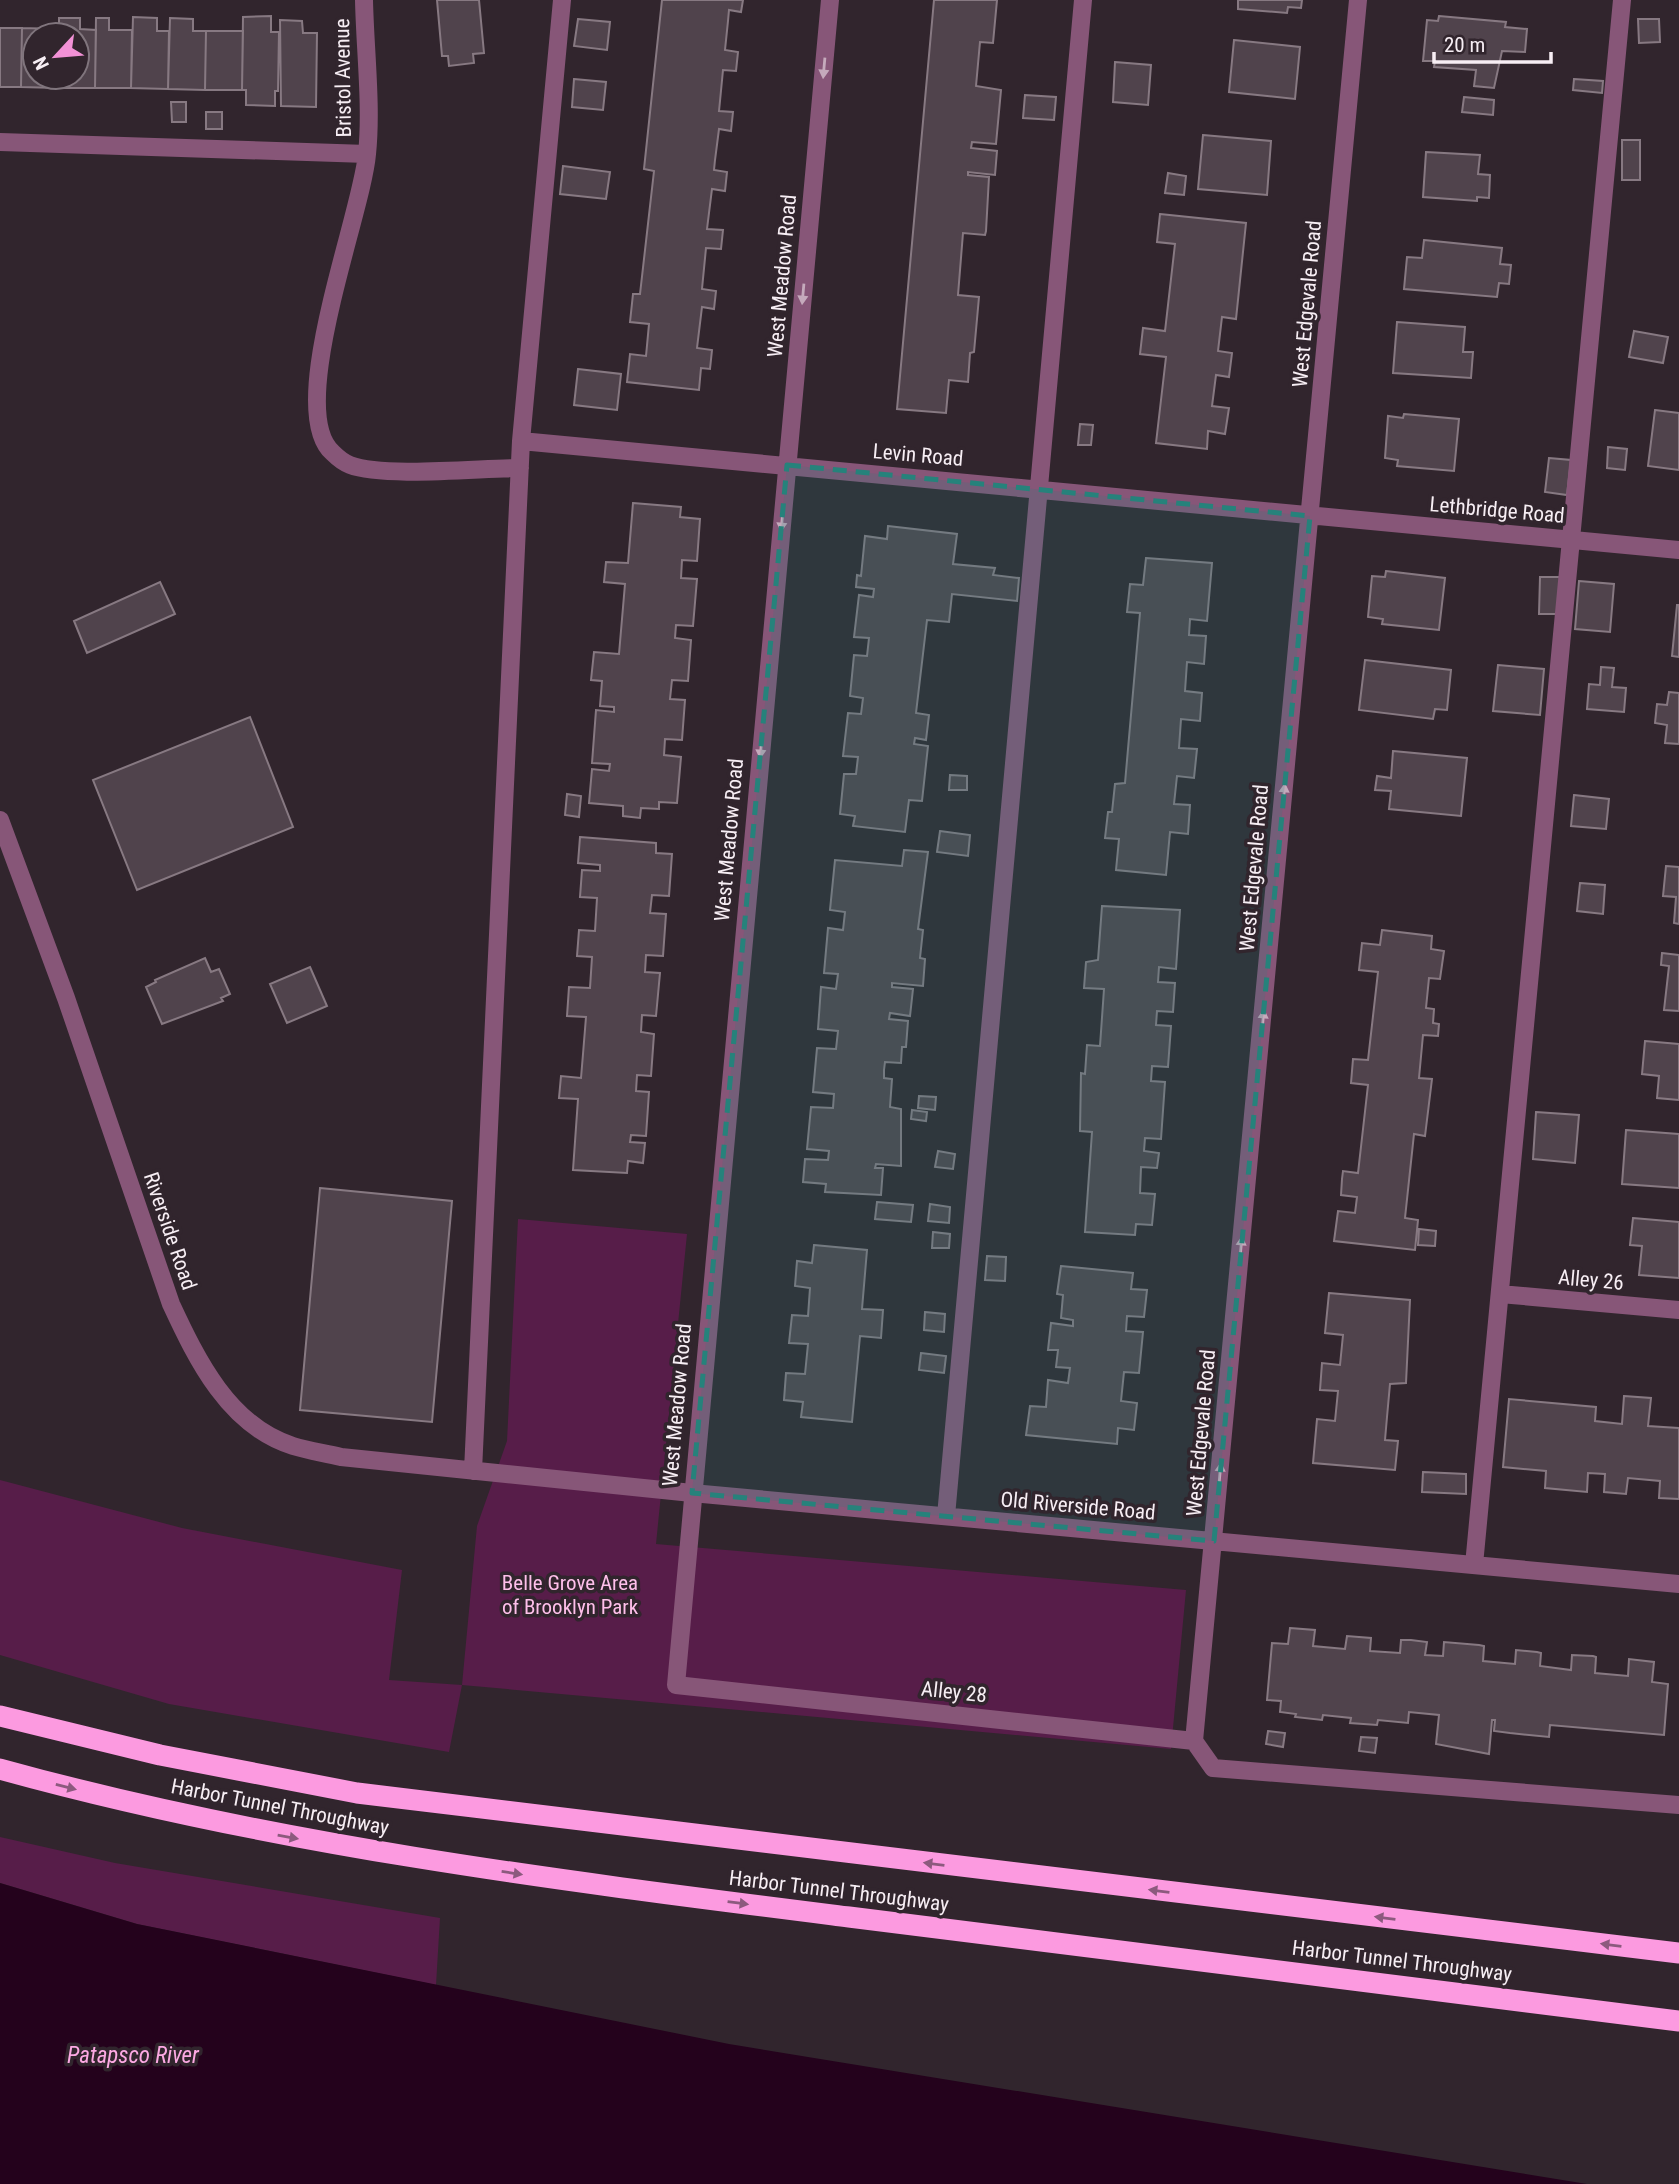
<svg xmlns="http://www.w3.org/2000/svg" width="1679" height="2184" viewBox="0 0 1679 2184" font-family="'Roboto Condensed',sans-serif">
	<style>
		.green { fill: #571d49 }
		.water { fill: #24021c }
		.building { fill: #50434c; stroke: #877982; stroke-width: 2 }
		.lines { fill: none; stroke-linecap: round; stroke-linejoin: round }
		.minor { stroke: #875678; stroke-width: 18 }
		.highway { stroke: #fc9ae0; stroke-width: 21 }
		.oneway { fill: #c5aabc }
		.oneway2 { fill: #8c5a7e }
		.marked { fill: #26827b; fill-opacity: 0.2; stroke: #26827b; stroke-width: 5; stroke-dasharray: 14 9; stroke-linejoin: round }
		.labels { text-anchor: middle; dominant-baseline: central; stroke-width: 7; stroke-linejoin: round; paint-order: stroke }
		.street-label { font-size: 21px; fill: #f7eef4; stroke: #31252d }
		.park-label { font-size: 21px; fill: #febfea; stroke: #31252d }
		.water-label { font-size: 23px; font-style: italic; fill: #fca9e3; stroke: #31252d }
	</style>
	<rect width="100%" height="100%" fill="#31252d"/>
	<!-- green -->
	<path class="green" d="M518 1219 687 1234 656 1544 1186 1590 1171 1749 462 1685 449 1752 169 1704 0 1655V1480L182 1528 402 1570 389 1680 462 1685 477 1526 507 1441Z
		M0 1837 115 1863 440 1918 436 1985 137 1924 0 1883Z"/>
	<!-- water -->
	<path class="water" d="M0 1883 137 1924 729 2044 1587 2184H0Z"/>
	<!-- building -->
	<path class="building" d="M437 0H479L484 53 473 54 474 63 449 66 448 56H442Z
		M662 0H743L741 12 729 10 728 21 725 50 738 52 736 71 723 70 720 101 719 111 733 112 731 131 719 129 715 160 714 170 727 172 725 191 712 189 707 229 723 230 721 249 706 248 702 289 716 291 714 309 702 307 697 348 712 350 710 369 701 368 699 390 627 382 630 354 646 356 649 324 630 322 633 294H640L654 171 644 169Z
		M934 0H997L993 43 980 42 976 86 1001 90 996 144 972 142 971 148 997 151 995 175 968 172V175L989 177 986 231 985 235 963 233 958 295 979 297 974 352 970 353 968 382 949 380 946 413 897 409Z
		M1238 0H1302L1301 8 1288 7 1287 13 1238 9Z
		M271 16V32H279L278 91H275V106L246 105V90H242L243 17Z
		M1439 16 1506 22 1505 27 1527 29 1525 52 1502 51 1494 88 1474 86 1476 70 1434 67 1435 61H1423L1427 20 1438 21Z
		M133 17 157 18V31H169L168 89 131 88Z
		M59 18V35H35V77H58V88L21 87 22 28 59 29Z
		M59 18H80V29L96 30 95 88H58V77H77V35H59Z
		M96 18H109V30H132L131 88H95Z
		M170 18 193 19V31H206L205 90 168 89Z
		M578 19 610 22 607 50 574 46Z
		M1638 19H1659L1660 42 1639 43Z
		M280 20 302 21 303 33H317L316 107 281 106Z
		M0 28H22L21 87H0Z
		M206 31H243L242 90H205Z
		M1234 40 1300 47 1295 99 1229 92Z
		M1115 62 1151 65 1148 105 1113 102Z
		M574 79 606 82 603 110 572 107Z
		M1574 79 1603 81 1602 93 1573 90Z
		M1025 95 1056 97 1054 120 1023 118Z
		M1464 97 1494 100 1493 115 1462 112Z
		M171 102H186V122H172Z
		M206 112H222V129H206Z
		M1203 135 1271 141 1267 195 1198 189Z
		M1622 140H1640V180H1622Z
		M1426 152 1480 155 1478 174 1490 175 1489 198 1477 197V201L1423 197Z
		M563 166 610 172 606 199 560 194Z
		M1168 173 1186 176 1184 195 1165 193Z
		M1160 214 1246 223 1236 319 1222 317 1218 351 1232 353 1229 377 1216 375 1212 406 1229 408 1225 434 1208 431 1207 449 1156 443 1166 357 1140 354 1143 328 1165 331 1175 244 1157 242Z
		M1424 240 1502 248 1500 264 1511 265 1509 284 1499 283 1497 297 1404 289 1407 257 1422 258Z
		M1397 322 1465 327 1463 352H1473L1471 378 1393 373Z
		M1634 331 1668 337 1663 363 1629 357Z
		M578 369 621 374 617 410 574 405Z
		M1655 410 1679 413V470L1648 466Z
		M1404 414 1459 419 1454 471 1397 466 1398 460 1385 458 1388 416 1403 418Z
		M1080 424 1093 425 1091 445H1078Z
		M1608 447 1627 449 1625 470 1607 468Z
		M1549 458 1571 460 1567 495 1545 492Z
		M633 503 681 507 680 517 700 519 697 561 682 560 681 578 697 579 693 626 676 625 675 638 691 640 688 681 672 680 670 699 685 700 682 740 665 739 664 755 681 757 677 803 659 802V809L641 808 640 818 623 816V806L589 803 592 769 609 771 610 764 592 763 596 710 614 712V707L600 706 602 681 591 680 594 652 619 654 625 584 604 582 606 562 628 563Z
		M888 526 957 534 953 564 995 568 993 575 1019 578 1017 601 952 594 949 622 927 620 916 713 929 715 926 740 915 738 914 744 928 746 922 801 909 800 905 832 853 826 855 816 840 814 844 774H856L858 757 843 756 848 713 861 714 863 698 850 696 854 655 867 656 869 638 854 637 859 595 873 597 874 589 856 587 857 575 861 576 865 536 887 539Z
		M1146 558 1212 563 1207 621 1190 619 1189 635 1206 636 1204 664 1187 662 1185 691 1202 693 1200 721 1181 719 1179 748 1197 749 1194 778 1177 776 1174 804 1190 805 1188 834 1170 832 1166 875 1116 870 1119 839 1105 838 1108 812H1112L1115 784 1125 783 1140 613 1127 612 1130 584 1143 585Z
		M1386 571 1445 578 1439 630 1382 624 1383 619 1368 617 1372 576 1385 577Z
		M1540 577H1561L1560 614H1539Z
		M1579 581 1614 584 1610 632 1575 629Z
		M160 582 175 614 87 653 74 621Z
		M1677 605H1679V657L1672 656Z
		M1365 660 1451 670 1447 710 1435 709 1433 719 1359 710Z
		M1498 665 1544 669 1540 715 1493 711Z
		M1601 667 1614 668 1612 687 1626 688 1624 712 1587 709 1589 684 1600 685Z
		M1669 692 1679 693V744L1665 743 1667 725 1655 723 1657 704 1667 705Z
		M250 717 293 827 137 890 93 780Z
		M1393 751 1467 758 1461 816 1389 809 1391 791 1375 790 1377 776 1391 778Z
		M950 775 967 776V790H949Z
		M567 794 581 796 579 817 565 815Z
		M1574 795 1609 799 1606 829 1571 826Z
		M940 831 970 835 968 856 937 852Z
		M580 837 656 843V853L672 854 669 896 652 895 650 913 666 914 663 956 646 955 645 972 660 973 656 1016 642 1015 641 1032 654 1034 651 1076 637 1075 636 1091 649 1092 646 1136 631 1135 630 1142 645 1143 643 1163 628 1161 627 1173 573 1170 578 1099 559 1098 561 1076 581 1078 583 1054 586 1017 567 1016 569 987 590 988 592 957 577 956 579 930 595 931 597 898 580 897 582 870 600 871V865L578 863Z
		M904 850 928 852 918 929 923 930 920 958 925 959 923 986 892 983V987L913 989 910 1016 890 1013 889 1019 908 1021 906 1047H902L901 1063 885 1062 884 1070V1078L892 1079 890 1107 901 1109V1166L876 1164 875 1168H883L881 1195 825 1192 826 1184 803 1182 805 1159 828 1160 829 1151 807 1149 811 1107 833 1108 834 1094 813 1092 817 1048 836 1049 838 1031 818 1029 821 987 836 989 838 974 824 973 828 928 843 930 845 912 830 910 835 860 902 866Z
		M1666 866 1679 867V924L1674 923 1676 897 1663 896Z
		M1580 883 1605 885 1603 914 1577 911Z
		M1102 906 1180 910 1176 969 1159 967 1158 982 1175 983 1173 1012 1157 1011 1156 1025 1171 1026 1168 1067 1152 1066 1151 1081 1165 1082 1161 1139 1145 1138 1144 1151 1159 1153 1157 1168 1141 1167 1140 1193 1155 1194 1152 1225 1136 1224 1135 1235 1085 1232 1092 1132 1080 1131 1081 1073 1085 1074 1087 1045 1100 1046 1104 989 1084 988 1086 962 1098 960Z
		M1382 930 1432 936 1431 949 1444 951 1440 979 1429 978 1426 1008 1434 1009 1433 1023 1439 1024 1438 1036 1423 1035 1419 1078 1432 1079 1425 1136 1414 1134 1405 1218 1418 1220 1415 1250 1334 1241 1338 1211 1355 1213 1357 1197 1341 1195 1342 1179 1343 1171 1358 1173 1368 1085 1351 1083 1353 1059 1368 1060 1378 972 1359 970 1362 943 1380 945Z
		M1662 953 1679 955V1011L1664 1010 1669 966 1661 965Z
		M205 958 211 972 219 969 230 994 221 998 223 1001 162 1024 146 987 156 982 155 980Z
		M310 967 327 1006 287 1023 270 984Z
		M1645 1041 1679 1044V1100L1657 1098 1659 1076 1642 1074Z
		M919 1096 936 1097 935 1110 918 1108Z
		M912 1110 927 1112 926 1121 911 1119Z
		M1536 1112 1579 1115 1575 1163 1533 1159Z
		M1626 1130 1679 1134V1188L1622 1184Z
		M938 1151 955 1154 953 1169 935 1167Z
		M320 1188 452 1201 432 1422 300 1410Z
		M877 1202 913 1205 911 1222 875 1219Z
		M930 1204 950 1207 949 1223 928 1221Z
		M1633 1218 1679 1222V1278L1639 1275 1642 1246 1630 1245Z
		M1419 1229 1436 1231 1435 1246 1418 1245Z
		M933 1232 950 1234 949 1248H932Z
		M814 1245 867 1250 862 1309 883 1310 881 1338 860 1336 852 1422 801 1417 803 1402 784 1400 786 1373 805 1374 808 1344 789 1343 792 1315 808 1316 810 1288 795 1286 797 1261 812 1263Z
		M987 1256 1006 1257 1005 1281 985 1280Z
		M1061 1266 1133 1273 1131 1289 1147 1290 1144 1317 1127 1316 1126 1331 1143 1332 1139 1373 1124 1372 1121 1401 1137 1403 1134 1430 1118 1428 1117 1444 1026 1435 1030 1406 1046 1407 1048 1380 1068 1383 1070 1368 1056 1367 1058 1350H1048L1051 1323 1073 1326V1320L1061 1318 1063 1295 1057 1294Z
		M1329 1293 1410 1300 1406 1383 1390 1384 1387 1417 1385 1440 1398 1441 1395 1470 1313 1463 1317 1419 1335 1421 1338 1391 1320 1390 1322 1363 1340 1365 1343 1335 1325 1333Z
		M925 1312 945 1314 944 1332 924 1330Z
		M921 1353 946 1356 944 1373 919 1370Z
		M1624 1396 1651 1398 1648 1426 1679 1428V1499L1659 1498 1660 1481 1628 1478 1626 1494 1604 1492 1605 1474 1588 1473 1587 1492 1545 1488 1546 1471 1503 1467 1509 1399 1596 1407 1595 1421 1622 1424Z
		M1423 1472 1466 1474V1494L1422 1492Z
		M1290 1628 1315 1630 1313 1646 1345 1649 1347 1636 1371 1638 1370 1651 1400 1653 1401 1640H1411L1427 1642 1425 1655 1443 1656 1444 1642 1479 1645 1484 1646 1483 1661 1515 1664 1516 1650 1537 1652 1541 1653 1540 1666 1571 1670 1572 1655 1593 1656 1596 1657 1595 1673 1628 1676 1629 1659 1654 1662 1652 1682 1668 1684 1664 1735 1550 1725 1549 1737 1510 1733 1494 1731 1495 1720H1492L1489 1754 1436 1744 1439 1715 1409 1712 1408 1723 1378 1720 1377 1725 1350 1723 1351 1718 1323 1715 1322 1720 1295 1717 1296 1714 1280 1712 1281 1701 1267 1700 1272 1643 1288 1644Z
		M1268 1731 1285 1733 1283 1747 1266 1744Z
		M1361 1737 1377 1738 1375 1753 1359 1751Z"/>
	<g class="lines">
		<!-- minor -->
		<path class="minor" d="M364 0C365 49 372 107 367 154 362 214 284 411 333 453 337 457 345 463 350 465 384 478 481 468 520 468
			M830 0 676 1685 1194 1741
			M0 142 367 154
			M521 441 1679 550
			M0 820 66 998 171 1304C197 1360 229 1426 293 1446 309 1451 325 1453 341 1457L692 1493 1679 1584
			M1500 1294 1679 1310
			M473 1471 521 441 562 0
			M946 1516 1083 0
			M1474 1565 1622 0
			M1194 1741 1358 0
			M1194 1741 1213 1768 1679 1805"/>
		<!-- highway -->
		<path class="highway" d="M0 1716 160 1755 357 1793 1679 1953
			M0 1769C278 1846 563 1881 849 1917 1125 1951 1402 1986 1679 2021"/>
	</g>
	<!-- one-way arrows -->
	<defs><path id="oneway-solid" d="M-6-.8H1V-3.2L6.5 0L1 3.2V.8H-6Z" transform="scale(1.75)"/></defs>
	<g class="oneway">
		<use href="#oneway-solid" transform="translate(824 68) rotate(95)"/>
		<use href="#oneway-solid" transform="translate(803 294) rotate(95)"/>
		<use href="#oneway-solid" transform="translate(782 521) rotate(95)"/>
		<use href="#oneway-solid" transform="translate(761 748) rotate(95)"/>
		<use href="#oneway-solid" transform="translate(1284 794) rotate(-85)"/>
		<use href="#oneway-solid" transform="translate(1263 1020) rotate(-85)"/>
		<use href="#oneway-solid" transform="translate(1241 1247) rotate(-85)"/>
		<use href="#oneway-solid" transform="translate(1220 1473) rotate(-85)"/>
	</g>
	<g class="oneway2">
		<use href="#oneway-solid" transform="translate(66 1787) rotate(14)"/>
		<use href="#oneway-solid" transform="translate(288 1837) rotate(10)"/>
		<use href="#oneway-solid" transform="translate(934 1864) rotate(-173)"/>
		<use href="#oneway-solid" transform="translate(512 1873) rotate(9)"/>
		<use href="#oneway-solid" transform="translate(1159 1891) rotate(-173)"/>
		<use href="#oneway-solid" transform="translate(738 1903) rotate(7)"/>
		<use href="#oneway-solid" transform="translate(1385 1918) rotate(-173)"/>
		<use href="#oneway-solid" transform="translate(1611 1945) rotate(-173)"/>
	</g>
	<!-- marked area -->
	<path class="marked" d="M787 465 1310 516 1214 1541 692 1493Z"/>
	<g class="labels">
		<!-- street labels -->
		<g class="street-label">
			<text transform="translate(343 78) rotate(-91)">Bristol Avenue</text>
			<text transform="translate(782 276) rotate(-85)">West Meadow Road</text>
			<text transform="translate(1307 304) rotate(-85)">West Edgevale Road</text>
			<text transform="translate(918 455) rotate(5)">Levin Road</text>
			<text transform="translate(1497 510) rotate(5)">Lethbridge Road</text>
			<text transform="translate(729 840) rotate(-85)">West Meadow Road</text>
			<text transform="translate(1254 868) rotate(-85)">West Edgevale Road</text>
			<text transform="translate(170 1231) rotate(71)">Riverside Road</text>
			<text transform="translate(1591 1280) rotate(5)">Alley 26</text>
			<text transform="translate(677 1405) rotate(-85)">West Meadow Road</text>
			<text transform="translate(1201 1433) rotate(-85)">West Edgevale Road</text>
			<text transform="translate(1078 1506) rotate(5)">Old Riverside Road</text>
			<text transform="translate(954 1692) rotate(6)">Alley 28</text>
			<text transform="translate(280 1807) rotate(11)">Harbor Tunnel Throughway</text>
			<text transform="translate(839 1891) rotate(7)">Harbor Tunnel Throughway</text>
			<text transform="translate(1402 1961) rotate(7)">Harbor Tunnel Throughway</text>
		</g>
		<!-- park labels -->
		<g class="park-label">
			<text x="570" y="1583">Belle Grove Area<tspan x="570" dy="24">of Brooklyn Park</tspan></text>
		</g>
		<!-- water labels -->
		<g class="water-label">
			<text x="133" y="2055">Patapsco River</text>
		</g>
	</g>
	<!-- north arrow -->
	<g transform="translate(56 56) rotate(244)"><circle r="33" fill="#31252d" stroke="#80757d" stroke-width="2"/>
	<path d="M0-5L12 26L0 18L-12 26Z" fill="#f291d6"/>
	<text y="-10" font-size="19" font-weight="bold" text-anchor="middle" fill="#f7eef4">N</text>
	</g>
	<!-- scale -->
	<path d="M1434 52v10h117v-10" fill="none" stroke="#f7eef4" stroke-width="3.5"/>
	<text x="1444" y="52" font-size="21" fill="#f7eef4" stroke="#31252d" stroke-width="5" paint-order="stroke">20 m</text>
</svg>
